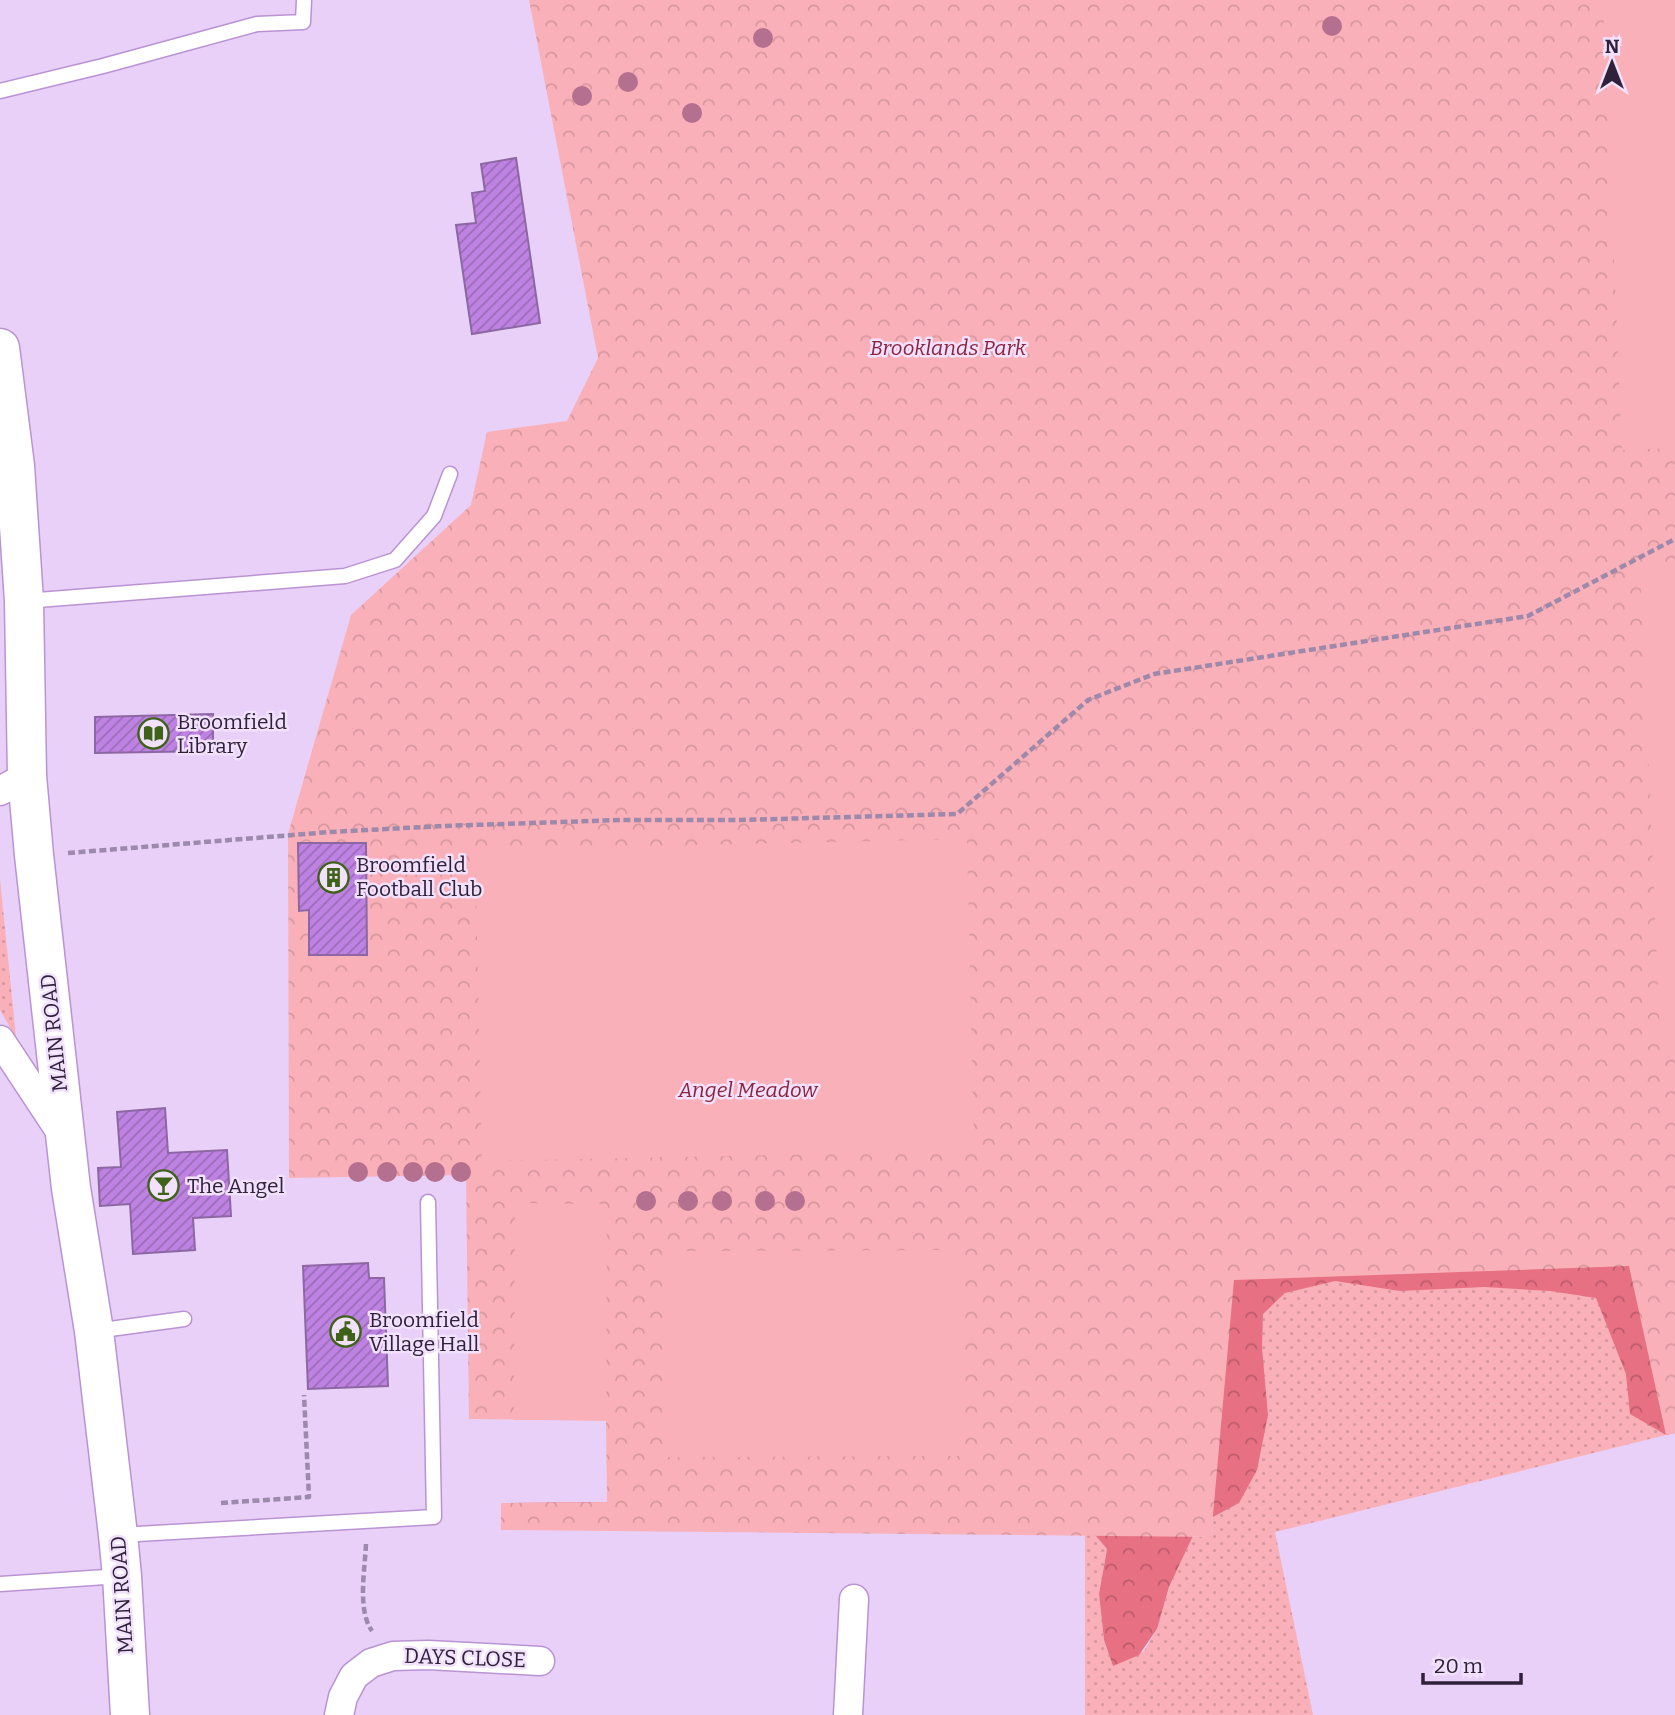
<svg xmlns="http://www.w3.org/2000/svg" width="1675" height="1715" viewBox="0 0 1675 1715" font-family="Bitter,serif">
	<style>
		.grass { fill: url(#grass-dots) }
		.forest { fill: url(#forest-crowns) }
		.park { fill: url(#park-crowns) }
		.pitch { fill: #fab0b8 }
		.building { fill: url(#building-hatch); stroke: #8c67a3; stroke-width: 2 }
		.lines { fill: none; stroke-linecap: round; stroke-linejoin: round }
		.lane-casing { stroke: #ba93d3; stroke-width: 17 }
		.street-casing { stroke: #ba93d3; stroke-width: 31 }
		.secondary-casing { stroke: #ba93d3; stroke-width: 41 }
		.path { stroke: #9d89ab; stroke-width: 4.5; stroke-dasharray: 7 3.5; stroke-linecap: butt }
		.lane { stroke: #fff; stroke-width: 14 }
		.street { stroke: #fff; stroke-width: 28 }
		.secondary { stroke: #fff; stroke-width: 38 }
		.tree { fill: #b57090 }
		.labels { text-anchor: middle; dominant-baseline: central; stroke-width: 5; stroke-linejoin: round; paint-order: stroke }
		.park-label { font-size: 21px; font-style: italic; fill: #8c223b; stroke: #f1e1fc }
		.poi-label { font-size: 21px; fill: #30213a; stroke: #f1e1fc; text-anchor: start }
		.street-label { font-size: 21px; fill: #30213a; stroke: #f1e1fc }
	</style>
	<defs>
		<pattern id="grass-dots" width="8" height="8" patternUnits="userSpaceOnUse" patternTransform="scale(1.75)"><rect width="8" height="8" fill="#fab0b8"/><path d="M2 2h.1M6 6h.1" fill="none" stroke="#d7979f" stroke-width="1.8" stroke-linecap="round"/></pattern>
		<pattern id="forest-crowns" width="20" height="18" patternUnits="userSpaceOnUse" patternTransform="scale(1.75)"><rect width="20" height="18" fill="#e77083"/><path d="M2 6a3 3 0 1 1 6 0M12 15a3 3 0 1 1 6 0" fill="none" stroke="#bc5c6c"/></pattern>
		<pattern id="park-crowns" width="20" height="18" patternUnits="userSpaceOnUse" patternTransform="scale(1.75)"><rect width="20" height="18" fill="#fab0b8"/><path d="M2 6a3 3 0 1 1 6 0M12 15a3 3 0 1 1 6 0" fill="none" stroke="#d7979f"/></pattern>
		<pattern id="building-hatch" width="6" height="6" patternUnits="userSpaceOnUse" patternTransform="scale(1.75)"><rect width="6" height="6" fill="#be83e2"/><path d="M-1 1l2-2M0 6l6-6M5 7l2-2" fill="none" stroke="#9b6bb8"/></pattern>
	</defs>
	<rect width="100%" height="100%" fill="#e8d0f8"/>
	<!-- grass -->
	<path class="grass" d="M0 879 16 1037V1038L0 1010Z
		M1629 1266 1666 1435 1275 1532 1313 1715H1085V1523L1107 1549 1099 1594 1104 1640 1113 1665 1144 1651 1157 1629 1169 1587 1192 1537H1211L1234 1280Z"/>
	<!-- forest -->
	<path class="forest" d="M1576 1027 1675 1433 1666 1435 1630 1414 1626 1374 1596 1298 1550 1291 1484 1287 1400 1291 1335 1281 1285 1293 1263 1314 1262 1348 1268 1415 1257 1470 1239 1503 1198 1525 1169 1587 1157 1629 1139 1655 1113 1666 1104 1640 1099 1594 1107 1549 1085 1523 501 1503 607 1502 1186 1314Z"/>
	<!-- park -->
	<path class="park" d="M529 0H1675V1433L1666 1435 1629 1266 1234 1280 1211 1537 501 1530V1503L607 1502 606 1421 469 1419 466 1175 289 1178 288 834 351 615 471 505 487 432 567 421 598 358Z"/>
	<!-- pitch -->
	<path class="pitch" d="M1603 0H1675V448L1622 450Z
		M1675 567V1056L1661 1057 1640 568Z
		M967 839 974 1151 482 1161 475 850Z
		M515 1203 607 1204 606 1420H514Z
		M961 1250 962 1456 667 1457 666 1251Z"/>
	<!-- building -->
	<path class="building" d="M516 158 540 323 472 334 456 225 476 223 472 193 485 191 481 164Z
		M213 714V751L95 753V717Z
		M298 843H366L367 955H309V910L299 911Z
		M165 1108 168 1153 227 1150 231 1216 193 1218 195 1250 133 1254 130 1204 100 1206 98 1168 121 1167 117 1112Z
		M368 1263 369 1278H384L388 1386 308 1389 303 1266Z"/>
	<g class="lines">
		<defs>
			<path id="lane" d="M0 91 103 66 257 24 303 22 304 0
				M25 601 345 576 395 560 434 516 450 474
				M95 1331 184 1319
				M120 1535 434 1517 428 1202
				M0 1584 121 1576"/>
			<path id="street" d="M0 791 27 776
				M0 1040 64 1137
				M339 1715 343 1697 354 1676 371 1663 393 1656 428 1655 540 1661
				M848 1715 854 1599"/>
			<path id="secondary" d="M0 348 15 466 24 601 27 776 34 855 71 1188 94 1331 118 1535 122 1576 130 1715"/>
		</defs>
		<!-- lane casing -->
		<use href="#lane" class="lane-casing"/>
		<!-- street casing -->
		<use href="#street" class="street-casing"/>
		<!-- secondary casing -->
		<use href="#secondary" class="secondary-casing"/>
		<!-- path -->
		<path class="path" d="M68 853 330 832 443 826 620 820H741L957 814 1088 700 1154 674 1528 616 1675 539
			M221 1503 309 1497 304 1395
			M366 1544C365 1569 357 1610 372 1631"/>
		<!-- lane -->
		<use href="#lane" class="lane"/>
		<!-- street -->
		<use href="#street" class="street"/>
		<!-- secondary -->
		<use href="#secondary" class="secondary"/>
	</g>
	<!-- trees -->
	<g class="tree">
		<circle cx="1332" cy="26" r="10"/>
		<circle cx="763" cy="38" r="10"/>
		<circle cx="628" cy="82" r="10"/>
		<circle cx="582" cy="96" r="10"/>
		<circle cx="692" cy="113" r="10"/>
		<circle cx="358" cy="1172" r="10"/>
		<circle cx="387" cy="1172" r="10"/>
		<circle cx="413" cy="1172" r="10"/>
		<circle cx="435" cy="1172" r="10"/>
		<circle cx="461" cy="1172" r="10"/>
		<circle cx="646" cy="1201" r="10"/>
		<circle cx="688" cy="1201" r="10"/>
		<circle cx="722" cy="1201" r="10"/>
		<circle cx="765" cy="1201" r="10"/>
		<circle cx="795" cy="1201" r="10"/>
	</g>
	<!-- icons -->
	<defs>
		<symbol id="library-ring" viewBox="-11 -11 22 22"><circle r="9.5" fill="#f1e1fc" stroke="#3f6219" stroke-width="1.5"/><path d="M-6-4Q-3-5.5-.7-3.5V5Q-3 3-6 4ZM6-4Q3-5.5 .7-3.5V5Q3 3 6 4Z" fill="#3f6219"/></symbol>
		<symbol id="building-ring" viewBox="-11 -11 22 22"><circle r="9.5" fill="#f1e1fc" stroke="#3f6219" stroke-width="1.5"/><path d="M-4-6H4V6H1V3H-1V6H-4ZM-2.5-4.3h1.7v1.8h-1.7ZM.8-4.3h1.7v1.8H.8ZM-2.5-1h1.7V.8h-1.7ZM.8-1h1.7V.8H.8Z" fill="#3f6219"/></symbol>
		<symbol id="bar-ring" viewBox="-11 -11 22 22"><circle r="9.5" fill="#f1e1fc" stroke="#3f6219" stroke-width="1.5"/><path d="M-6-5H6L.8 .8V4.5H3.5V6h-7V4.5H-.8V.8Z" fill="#3f6219"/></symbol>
		<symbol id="civic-ring" viewBox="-11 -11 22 22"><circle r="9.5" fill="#f1e1fc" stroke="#3f6219" stroke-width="1.5"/><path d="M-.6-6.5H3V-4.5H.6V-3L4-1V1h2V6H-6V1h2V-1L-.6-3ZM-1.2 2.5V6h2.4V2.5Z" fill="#3f6219"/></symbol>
	</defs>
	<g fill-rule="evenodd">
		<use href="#library-ring" x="136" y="716" width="35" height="35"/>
		<use href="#building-ring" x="316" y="860" width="35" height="35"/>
		<use href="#bar-ring" x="146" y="1168" width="35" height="35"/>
		<use href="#civic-ring" x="328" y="1314" width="35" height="35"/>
	</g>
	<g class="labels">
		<!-- park labels -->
		<g class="park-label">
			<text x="948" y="348">Brooklands Park</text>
			<text x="748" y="1090">Angel Meadow</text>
		</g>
		<!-- poi labels -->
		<g class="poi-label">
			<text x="177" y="722">Broomfield<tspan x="177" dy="24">Library</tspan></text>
			<text x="356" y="865">Broomfield<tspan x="356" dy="24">Football Club</tspan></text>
			<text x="187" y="1186">The Angel</text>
			<text x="369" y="1320">Broomfield<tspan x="369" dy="24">Village Hall</tspan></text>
		</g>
		<!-- street labels -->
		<g class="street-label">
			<text transform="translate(54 1033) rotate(-96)">MAIN ROAD</text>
			<text transform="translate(122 1595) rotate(-94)">MAIN ROAD</text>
			<text transform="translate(465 1658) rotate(2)">DAYS CLOSE</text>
		</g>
	</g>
	<!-- north arrow -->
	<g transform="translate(1612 63)" stroke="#f1e1fc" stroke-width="5" paint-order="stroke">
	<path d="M0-5L12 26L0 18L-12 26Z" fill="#30213a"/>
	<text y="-10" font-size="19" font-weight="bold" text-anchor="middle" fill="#30213a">N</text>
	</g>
	<!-- scale -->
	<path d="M1423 1673v10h98v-10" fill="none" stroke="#30213a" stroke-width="3.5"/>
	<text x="1434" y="1673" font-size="21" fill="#30213a" stroke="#f1e1fc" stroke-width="5" paint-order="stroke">20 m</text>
</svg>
